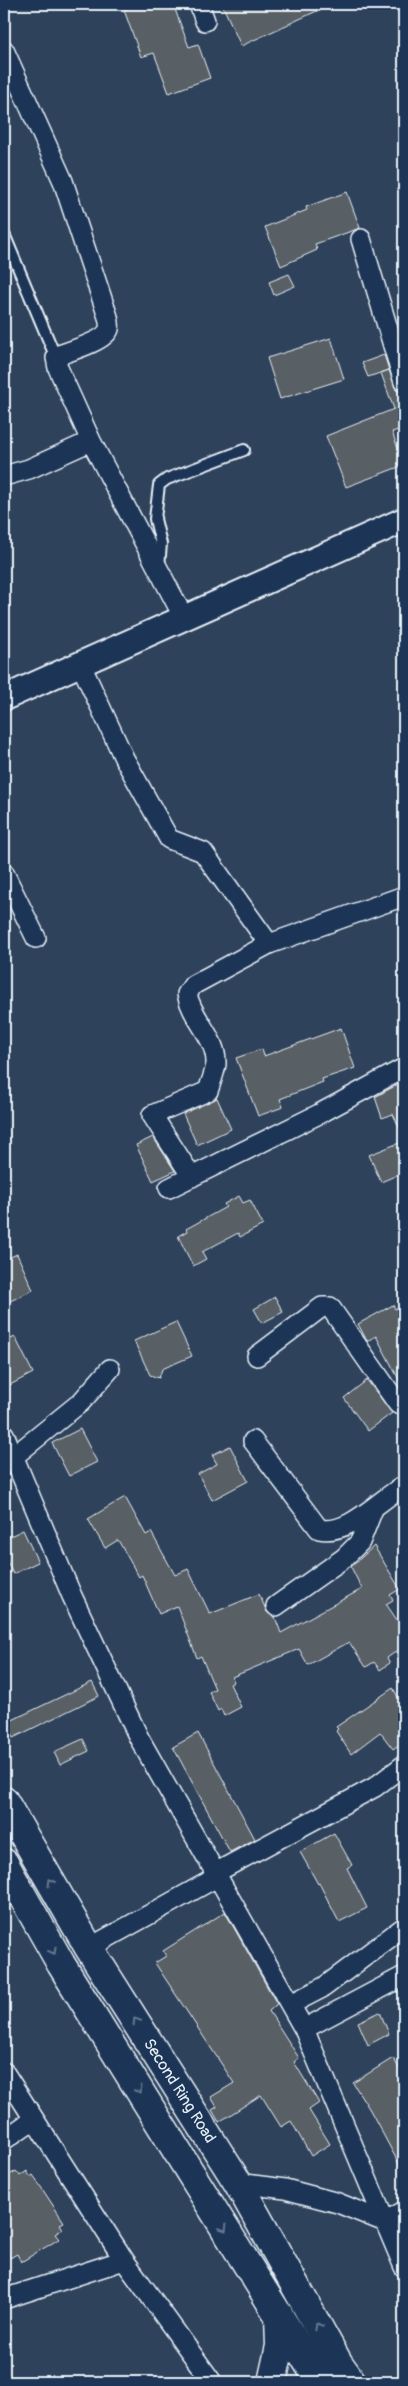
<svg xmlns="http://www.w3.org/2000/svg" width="408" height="2386" viewBox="0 0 408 2386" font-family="Pangolin,sans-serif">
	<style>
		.building { fill: #595f65; stroke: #e8f1f8 }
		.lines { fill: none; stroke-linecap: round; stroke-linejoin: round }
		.service-casing { stroke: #e8f1f8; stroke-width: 14 }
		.minor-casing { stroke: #e8f1f8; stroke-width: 22 }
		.tertiary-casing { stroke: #e8f1f8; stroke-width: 28 }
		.trunk-casing { stroke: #e8f1f8; stroke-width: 31 }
		.service { stroke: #1d3557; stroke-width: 10 }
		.minor { stroke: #1d3557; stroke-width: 19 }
		.tertiary { stroke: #1d3557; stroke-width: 24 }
		.trunk { stroke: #1d3557; stroke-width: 28 }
		.oneway { stroke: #64778f }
		.labels { text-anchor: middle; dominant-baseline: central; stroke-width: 5; stroke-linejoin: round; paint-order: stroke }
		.street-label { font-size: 16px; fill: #e8f1f8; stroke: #1d3557 }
	</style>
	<rect width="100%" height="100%" fill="#2f425b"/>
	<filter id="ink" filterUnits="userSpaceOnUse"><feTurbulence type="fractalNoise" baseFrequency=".02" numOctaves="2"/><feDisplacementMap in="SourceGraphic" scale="10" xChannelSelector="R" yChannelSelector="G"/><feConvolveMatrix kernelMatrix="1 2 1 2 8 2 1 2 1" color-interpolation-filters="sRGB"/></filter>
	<g filter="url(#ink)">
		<!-- building -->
		<path class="building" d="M142 4H173L189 47 198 44 210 78 169 93 154 53 141 57 124 10Z
			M222 4H332L241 46Z
			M347 192 360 228 315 244 317 250 281 266 265 227 307 210 306 207Z
			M289 274 295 286 274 295 269 282Z
			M331 338 344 379 280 399 267 358Z
			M384 355 389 370 368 377 362 363Z
			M389 370 396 390 404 394V431L401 429 392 432 404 465 346 487 326 436 394 409 381 373Z
			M341 1028 355 1068 322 1079 323 1082 280 1099 283 1107 258 1116 236 1058 262 1049 264 1056Z
			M404 1081V1138L393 1114 382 1118 375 1097Z
			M217 1098 231 1129 197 1145 183 1114Z
			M153 1137 175 1171 153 1181 136 1145Z
			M404 1141V1172L381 1182 369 1155Z
			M239 1196 243 1203 250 1200 263 1225 240 1237 238 1233 202 1252 206 1259 193 1266 178 1236 187 1231 186 1229 226 1207 224 1204Z
			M17 1254 33 1290 4 1304V1260Z
			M275 1297 283 1312 262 1323 254 1309Z
			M393 1305 395 1309 404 1305V1389L376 1336 367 1341 358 1324Z
			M176 1322 192 1356 162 1369 159 1378 150 1375 134 1341Z
			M15 1337 33 1373 4 1388V1342Z
			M367 1380 392 1413 368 1431 344 1398Z
			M80 1429 97 1462 69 1476 52 1443Z
			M230 1446 248 1481 212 1500 198 1474 217 1464 212 1455Z
			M125 1497 146 1535 151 1532 175 1575 188 1569 210 1614 259 1594 267 1612 275 1617 281 1633 362 1589 351 1567 374 1546 400 1589 390 1595 393 1600 386 1604 404 1630V1646L387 1658 390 1663 380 1670 374 1662 366 1667 349 1642 308 1665 299 1649 232 1677 234 1682 230 1684 241 1707 224 1716 221 1709 218 1711 209 1692 215 1689 201 1656 197 1658 177 1606 159 1614 142 1575 139 1577 118 1540 105 1548 88 1519Z
			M23 1530 38 1562 13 1574 4 1555V1539Z
			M92 1682 99 1696 13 1738 6 1723Z
			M393 1688 398 1697 404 1692V1741L393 1749 380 1732 351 1754 336 1731 338 1729 336 1727Z
			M198 1733 255 1839 230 1852 173 1747Z
			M83 1739 89 1751 60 1765 54 1752Z
			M334 1833 352 1865 347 1868 367 1908 339 1922 319 1883 318 1884 300 1852Z
			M225 1912 277 2004 269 2011 299 2058 294 2062 319 2103 309 2110 330 2144 311 2156 291 2121 281 2127 261 2095 219 2122 212 2110 217 2107 211 2097 234 2083 155 1963 166 1956 163 1951Z
			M380 2012 389 2034 368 2045 358 2022Z
			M393 2058 404 2076V2173L370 2110 353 2083Z
			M16 2171 20 2176 27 2171 30 2177 33 2175 64 2222 60 2224 63 2229 55 2234 59 2239 21 2262 17 2254 10 2258 4 2248V2178Z"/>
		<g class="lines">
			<defs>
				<path id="service" d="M4 234 56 358
					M159 566 161 544 155 519 159 485 167 479 244 450"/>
				<path id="minor" d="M199 4 205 21
					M4 50 63 181 108 317C109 321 110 325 109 329 105 341 70 351 59 355L56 358 58 368 91 441 184 618
					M361 239 404 382
					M4 476 29 469 91 441
					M81 665 124 758 169 839 203 852 269 944 404 896
					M4 873 36 938
					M192 1177 152 1115 208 1091C211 1082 215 1072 216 1064 217 1038 192 1019 187 994L193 985 269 944
					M169 1188 319 1114 404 1068
					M257 1356 322 1307H330L398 1404 404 1401
					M4 1434 72 1596 139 1738 304 2029 404 2267
					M253 1441 319 1529C349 1536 379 1499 404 1486
					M13 1457 81 1402 110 1369
					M276 1606 344 1558 360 1542 373 1509
					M89 1948 210 1881 215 1873 375 1787 404 1765
					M291 2004 324 1987 404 1927
					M304 2029 404 1976
					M4 2072 124 2260 212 2382
					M4 2140 34 2119
					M238 2183 285 2189 338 2203 385 2222 404 2211
					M4 2299 124 2260"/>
				<path id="tertiary" d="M4 698 404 520"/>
				<g id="trunk">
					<path id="s1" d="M4 1801 89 1948 238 2183 339 2364 352 2382"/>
					<path d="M4 1863 61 1964 320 2382"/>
					<path d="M272 2382 280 2346 279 2315"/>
				</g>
			</defs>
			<!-- service casing -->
			<use href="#service" class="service-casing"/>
			<!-- minor casing -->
			<use href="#minor" class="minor-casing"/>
			<!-- tertiary casing -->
			<use href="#tertiary" class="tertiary-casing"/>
			<!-- trunk casing -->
			<use href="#trunk" class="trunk-casing"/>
			<!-- service -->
			<use href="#service" class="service"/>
			<!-- minor -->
			<use href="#minor" class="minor"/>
			<!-- tertiary -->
			<use href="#tertiary" class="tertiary"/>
			<!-- trunk -->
			<use href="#trunk" class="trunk"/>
		</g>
		<!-- one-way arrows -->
		<defs><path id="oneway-chevron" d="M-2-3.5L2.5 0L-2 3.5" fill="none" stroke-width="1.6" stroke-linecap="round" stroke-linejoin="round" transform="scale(1.25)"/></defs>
		<g class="oneway">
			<use href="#oneway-chevron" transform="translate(51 1882) rotate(-120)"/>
			<use href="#oneway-chevron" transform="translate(53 1951) rotate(61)"/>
			<use href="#oneway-chevron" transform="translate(136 2021) rotate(-122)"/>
			<use href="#oneway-chevron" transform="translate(139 2090) rotate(58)"/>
			<use href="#oneway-chevron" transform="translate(224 2228) rotate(58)"/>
			<use href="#oneway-chevron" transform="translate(318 2326) rotate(-119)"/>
		</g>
	</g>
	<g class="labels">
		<!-- street labels -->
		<g class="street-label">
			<text stroke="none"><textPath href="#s1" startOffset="339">Second Ring Road</textPath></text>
		</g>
	</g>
	<!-- margin -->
	<rect width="408" height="2386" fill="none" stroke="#1d3557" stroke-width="20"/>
	<rect x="10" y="10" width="388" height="2366" fill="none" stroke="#e8f1f8" stroke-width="2" filter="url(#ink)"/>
</svg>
